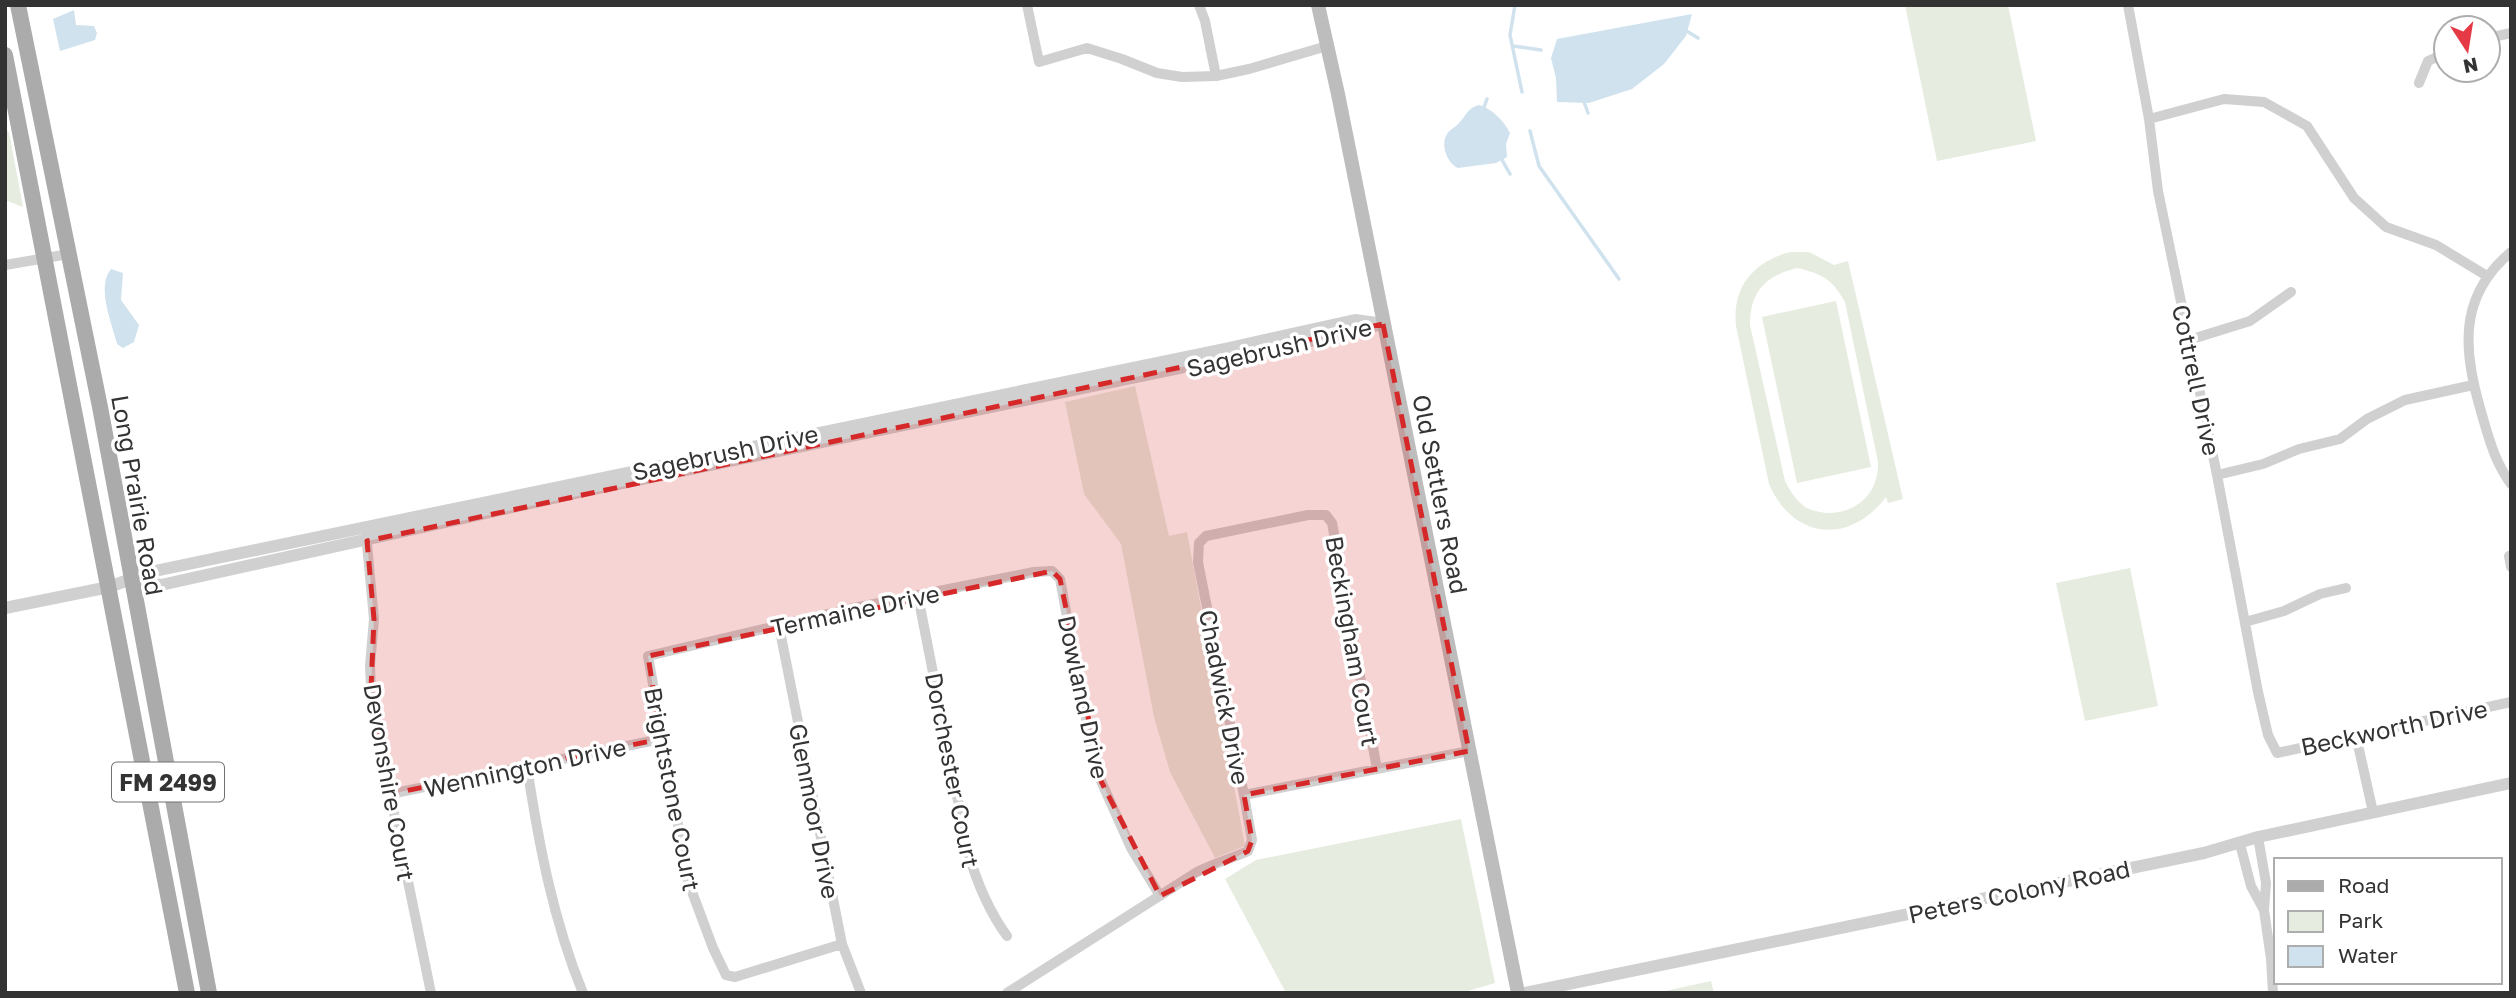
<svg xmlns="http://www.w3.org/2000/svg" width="2516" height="998" viewBox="0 0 2516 998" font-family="'Golos Text',sans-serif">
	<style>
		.green { fill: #e6ecdf; fill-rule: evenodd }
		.water { fill: #cfe2ee }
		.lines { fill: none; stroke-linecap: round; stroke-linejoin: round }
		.stream { stroke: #cfe2ee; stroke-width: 3.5 }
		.minor { stroke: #d0d0d0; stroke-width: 10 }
		.tertiary { stroke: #d0d0d0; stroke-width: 12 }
		.secondary { stroke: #bdbdbd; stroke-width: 14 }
		.primary { stroke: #ababab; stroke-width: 16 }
		.marked { fill: #d62828; fill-opacity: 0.2; stroke: #d62828; stroke-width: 5; stroke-dasharray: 14 9; stroke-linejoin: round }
		.labels { text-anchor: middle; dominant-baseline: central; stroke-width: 7; stroke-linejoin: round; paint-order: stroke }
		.shield { fill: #fff; stroke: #707070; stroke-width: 2 }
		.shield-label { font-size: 23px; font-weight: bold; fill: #333 }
		.street-label { font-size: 24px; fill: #333; stroke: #fff }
	</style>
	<rect width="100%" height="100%" fill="#fff"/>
	<!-- green -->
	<path class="green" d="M1905 5H2008L2036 141 1937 161Z
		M5 130 9 132 23 207 5 200Z
		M1790 252H1809L1834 265 1848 261 1903 499 1888 503 1886 497C1850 545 1793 540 1769 484L1736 326C1732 287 1753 262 1790 252ZM1797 268C1823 274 1832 279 1845 302L1878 462C1879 492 1858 514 1826 513 1819 512 1812 511 1805 507 1796 500 1790 491 1785 481L1750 325C1750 291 1766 276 1797 268Z
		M1836 301 1871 467 1797 483 1762 317Z
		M1135 386 1169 536 1187 532 1245 846 1215 858 1170 772 1154 717 1121 544 1084 494 1065 402Z
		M2130 568 2158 706 2085 721 2056 583Z
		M1461 819 1495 983 1461 993H1286L1225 879 1256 860Z
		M1711 981 1714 993H1656Z"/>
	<!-- water -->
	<path class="water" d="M74 10 76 25 94 26 97 33 95 40 60 51 53 19Z
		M1692 14 1686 36 1664 64 1632 89 1589 103 1557 102 1556 78 1551 58 1557 39Z
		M1479 105C1491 108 1505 122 1510 133L1506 144 1507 157 1496 163 1458 168C1447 163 1440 144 1447 134 1450 129 1456 127 1459 123 1467 115 1467 108 1479 105Z
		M111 269 123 273 121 300 139 325 134 342 123 348 117 344C112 323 96 288 111 269Z"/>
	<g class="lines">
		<!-- stream -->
		<path class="stream" d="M1515 5 1510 35 1522 92
			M1685 30 1698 38
			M1513 46 1541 50
			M1583 99 1588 113
			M1483 110 1487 99
			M1530 131 1539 166 1619 279
			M1501 158 1510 174"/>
		<!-- minor -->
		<path class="minor" d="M1027 5 1039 62 1087 48 1122 59 1157 73 1182 77 1216 76 1249 69 1327 46
			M1199 5 1205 21 1216 76
			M2128 5 2149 119 2158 191 2217 475 2258 692 2268 735 2277 753 2511 702
			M2488 38 2511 33
			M2419 83 2428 61 2446 53
			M2149 119 2224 99 2264 102 2307 126 2354 198 2386 227 2436 245 2487 276
			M2511 252C2456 298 2464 353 2482 415 2490 442 2495 462 2511 484
			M5 265 69 254
			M2189 340 2250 321 2291 292
			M2217 475 2263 464 2299 449 2340 439 2367 419 2405 400 2473 385
			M366 534 374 619 370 666 371 688 390 794 431 993
			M2509 556 2511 567
			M918 596 968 852C977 883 988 910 1007 936
			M2245 622 2284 611 2320 594 2346 588
			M779 626 842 944 861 993
			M2356 736 2373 812
			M527 767C539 845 553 920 583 993
			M390 794 661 739
			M1244 795 1469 751
			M2258 837 2266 883 2264 910 2271 959 2273 993
			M2240 844 2251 886 2264 910
			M842 944 735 977 726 975 713 948 688 881 648 656 849 609 1034 572 1052 571 1060 579 1091 746 1101 781 1131 848 1160 896
			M1007 993 1197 872C1214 863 1231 859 1248 851L1252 840 1244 795 1198 562 1199 543 1206 536 1308 515H1326L1332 523 1377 769"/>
		<!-- tertiary -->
		<path class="tertiary" d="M130 581 161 585 589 490 1315 340 1379 325
			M5 608 109 587 150 572 1229 348 1355 320 1383 324
			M1525 993 2204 853 2258 837 2511 783"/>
		<!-- secondary -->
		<path class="secondary" d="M1318 5 1338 94 1518 993"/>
		<!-- primary -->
		<path class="primary" d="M18 5 100 407 209 993
			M5 55 187 993"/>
	</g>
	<!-- marked area -->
	<path class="marked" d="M1383 324 1469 751 1244 795 1252 840 1248 851 1160 896 1101 781 1060 579 1052 571 648 656 661 739 390 794 371 688 374 619 367 541Z"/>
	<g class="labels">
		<!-- shield labels -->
		<rect class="shield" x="112" y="762.5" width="112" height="39" rx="5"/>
		<g class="shield-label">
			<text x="168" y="782">FM 2499</text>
		</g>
		<!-- street labels -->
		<g class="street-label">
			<text transform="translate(1279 347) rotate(-13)">Sagebrush Drive</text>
			<text transform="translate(2197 380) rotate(78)">Cottrell Drive</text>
			<text transform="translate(725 452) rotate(-12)">Sagebrush Drive</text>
			<text transform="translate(1441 494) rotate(79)">Old Settlers Road</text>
			<text transform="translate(138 495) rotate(80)">Long Prairie Road</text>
			<text transform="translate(855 610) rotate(-12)">Termaine Drive</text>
			<text transform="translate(1353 641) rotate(80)">Beckingham Court</text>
			<text transform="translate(1084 697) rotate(78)">Dowland Drive</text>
			<text transform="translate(1225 697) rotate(79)">Chadwick Drive</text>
			<text transform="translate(2394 727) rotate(-12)">Beckworth Drive</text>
			<text transform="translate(525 767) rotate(-12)">Wennington Drive</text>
			<text transform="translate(953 770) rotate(79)">Dorchester Court</text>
			<text transform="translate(390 782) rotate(80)">Devonshire Court</text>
			<text transform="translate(673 789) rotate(79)">Brightstone Court</text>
			<text transform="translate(815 811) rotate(79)">Glenmoor Drive</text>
			<text transform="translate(2019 891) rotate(-12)">Peters Colony Road</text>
		</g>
	</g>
	<!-- border -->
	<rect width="2516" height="998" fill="none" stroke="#333333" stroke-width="14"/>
	<!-- legend -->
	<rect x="2274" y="858" width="228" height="126" fill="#ffffff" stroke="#adadad" stroke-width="2"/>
	<rect x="2288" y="881" width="35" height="10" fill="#ababab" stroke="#adadad" stroke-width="2"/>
	<text x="2338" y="893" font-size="21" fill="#333333">Road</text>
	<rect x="2288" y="911" width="35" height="21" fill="#e6ecdf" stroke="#adadad" stroke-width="2"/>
	<text x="2338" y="928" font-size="21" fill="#333333">Park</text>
	<rect x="2288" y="946" width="35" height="21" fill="#cfe2ee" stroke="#adadad" stroke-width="2"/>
	<text x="2338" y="963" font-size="21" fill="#333333">Water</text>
	<!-- north arrow -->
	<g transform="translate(2467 49) rotate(168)"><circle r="33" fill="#ffffff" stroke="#adadad" stroke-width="2"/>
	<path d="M0-5L12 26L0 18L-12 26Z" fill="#e63946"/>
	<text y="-10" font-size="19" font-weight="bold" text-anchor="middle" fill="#333333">N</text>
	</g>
</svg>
